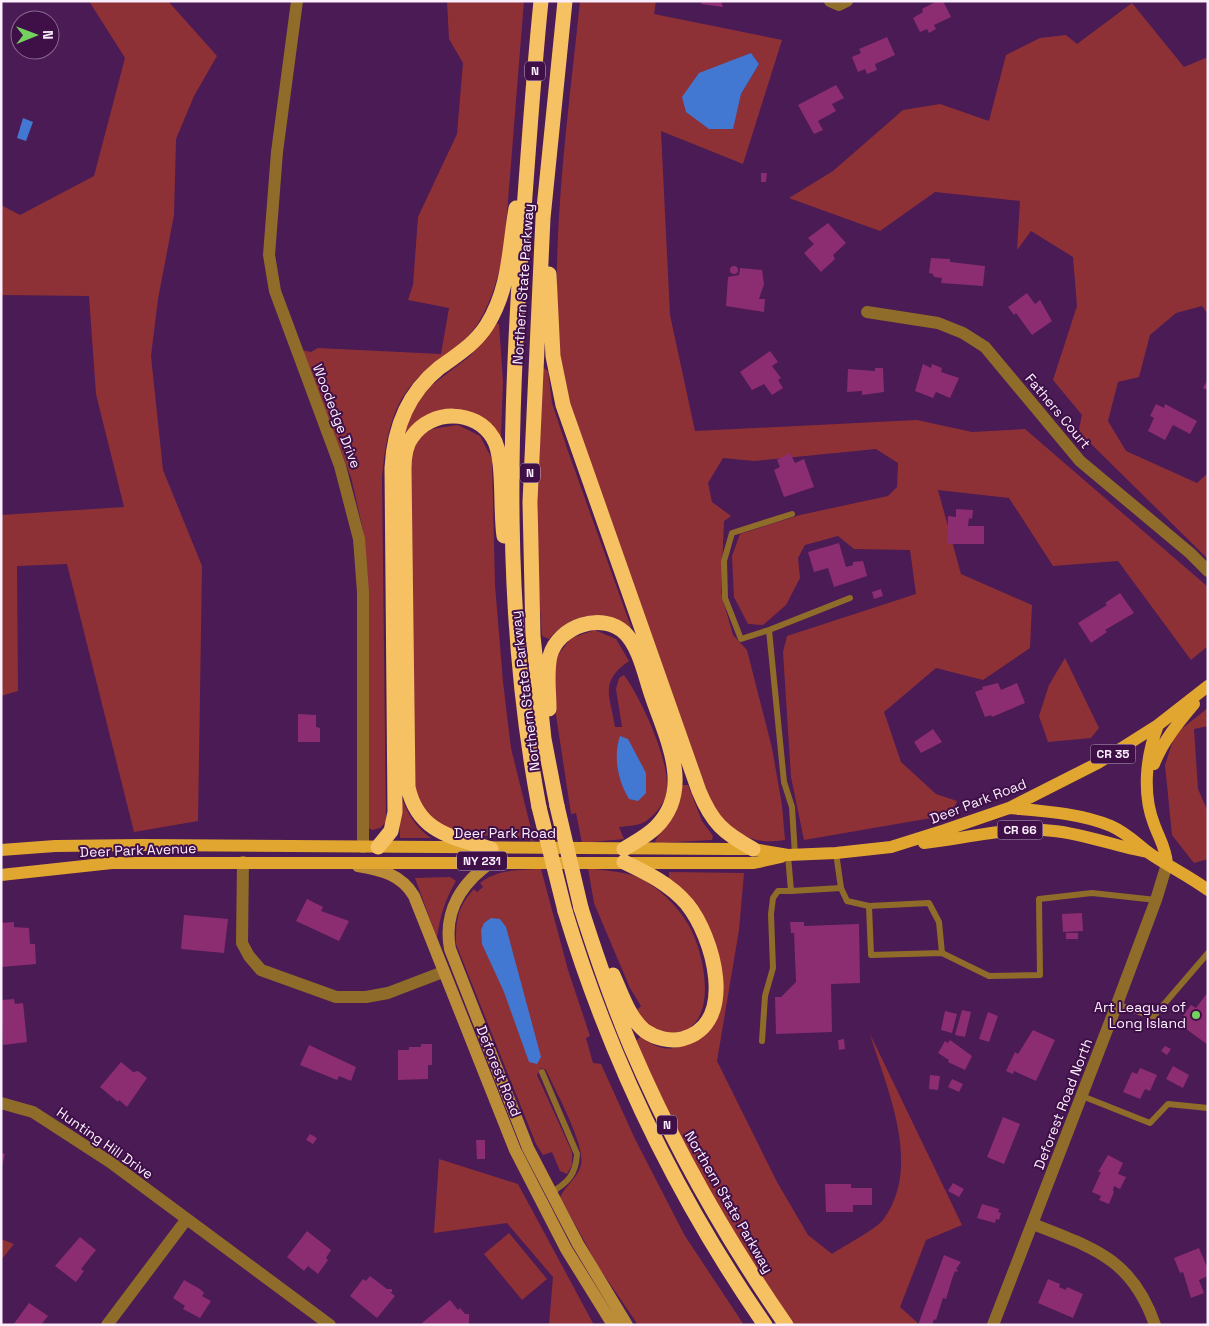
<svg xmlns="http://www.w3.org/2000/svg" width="1209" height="1326" viewBox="0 0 1209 1326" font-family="'Space Grotesk',sans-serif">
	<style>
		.green { fill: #8e3137; fill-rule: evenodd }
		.water { fill: #4277d2 }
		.building { fill: #8c2d72 }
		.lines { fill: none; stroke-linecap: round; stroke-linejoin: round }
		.lane { stroke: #8f6c29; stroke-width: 6 }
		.street { stroke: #8f6c29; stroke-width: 12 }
		.secondary { stroke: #bb8d39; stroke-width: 12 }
		.primary { stroke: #e0a630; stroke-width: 12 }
		.highway { stroke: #f5c163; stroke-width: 15 }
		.highway-bridge { stroke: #f5c163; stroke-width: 15 }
		.poi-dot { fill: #72d25d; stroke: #3f0f48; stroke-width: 2 }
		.labels { text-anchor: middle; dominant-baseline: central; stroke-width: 4; stroke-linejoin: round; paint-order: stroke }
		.shield { fill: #3f0f48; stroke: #c3acc7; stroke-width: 1 }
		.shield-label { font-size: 12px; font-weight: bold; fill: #fbeffd }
		.street-label { font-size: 14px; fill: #fbeffd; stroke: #3f0f48 }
		.poi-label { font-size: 14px; fill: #fbeffd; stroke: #3f0f48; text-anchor: end }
	</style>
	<rect width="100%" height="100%" fill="#4a1b54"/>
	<!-- green -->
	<path class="green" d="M89 1H168L217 56 194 96 176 139 174 215 158 299 151 356 163 470 202 566 198 821 134 832 67 564 17 566 18 691 1 696V515L124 507 96 394 89 296 1 295V205L20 215 94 176 125 58Z
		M447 1H524L504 251C497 282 487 321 461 343 444 358 423 369 409 388 389 414 385 447 382 478L386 822 380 828 372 830 369 828 368 591 363 530 351 477 301 350 311 352 318 348 441 354 449 308 408 300 413 285 418 217 457 134 463 63 449 39Z
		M580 1H656L654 14 782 40 743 164 661 131 670 315 695 431 917 420 972 432 1025 429 1208 587V646L1191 660 1118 561 1053 566 1009 498 938 490 961 574 1032 605 1030 648 983 680 936 668 884 712 901 762 936 794 957 801 954 809 943 816 804 840 791 777 783 652 787 636 916 594 910 550 854 549 838 536 805 545 798 558 800 578 786 605 763 625 748 624 734 597 732 556 740 534 800 515 888 496 897 487 898 463 876 449 754 461 723 458 708 483 712 502 731 516 724 521 721 593 733 635 747 650 772 748 782 805 785 840C751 845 742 835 716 816L570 412C567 396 562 380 560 364 549 246 568 119 580 1ZM751 53 759 64 741 94 732 129 738 59Z
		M1132 3 1184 67 1208 57V314L1202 306 1176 313 1150 335 1139 377 1118 382 1108 421 1126 451 1197 483 1208 473V559L1081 434 1079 429 1082 415 1053 380 1077 306 1073 257 1031 231 1017 250 1020 201 935 192 880 231 789 198 833 171 903 110 940 104 989 121 1006 55 1040 38 1066 35 1077 44Z
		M496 323 499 324 503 382 501 436H496L464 411 401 439 420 394 470 356Z
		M544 368 548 371 552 403 568 451 631 627C619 627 612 617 601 616 581 613 561 624 549 639L542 636 536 556 542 371Z
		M458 425 480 436 492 459 495 585 503 682 511 748 534 841 507 836 460 835 440 828 414 795 407 460C421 430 425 429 458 425Z
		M595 630 616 639 629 661C599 682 610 695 615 727H622L616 689 619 678 624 675C641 698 673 766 666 794 664 804 654 816 646 821 639 826 627 826 619 827L624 839 582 843 576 813 571 814 551 682 558 655 571 638Z
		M1065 658 1099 728 1091 738 1048 742 1039 716 1049 685Z
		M1208 708V726L1194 729 1198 789 1208 812V859L1194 863 1172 835 1165 765 1175 734Z
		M681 785H688L702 821 713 836 712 840 657 843 655 841 663 829Z
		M398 787C405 809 412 824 431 838H400Z
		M588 868C604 871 623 871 637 877 657 886 677 905 688 924 704 950 721 1026 676 1033 656 1036 647 1027 636 1011L641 1006 630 988 594 903Z
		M541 869 568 970 590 1036 586 1038 593 1063 601 1064 635 1139 685 1236 744 1325H638L598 1266 560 1197C566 1185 577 1179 581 1165 586 1146 555 1090 546 1070L541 1068 537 1075 572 1152V1165L567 1174 560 1171 552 1152 543 1155 536 1144 456 944C456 919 457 908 474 889L477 892 483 887 480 883C498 869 519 870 541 869Z
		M669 872 744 873 739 930 717 1061 777 1182 808 1235 832 1254C844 1246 876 1229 883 1220 923 1166 887 1090 870 1034L962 1225 926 1240 900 1307 920 1325H791L677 1137 636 1041 640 1037C669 1056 676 1049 705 1035L715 950 664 878 669 877Z
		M450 877 456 881C445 900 440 916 437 938L415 878Z
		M439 1159 518 1184 594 1325H549L553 1277 507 1223 434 1233Z
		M509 1233 547 1279 522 1300 484 1254Z
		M1 1239 14 1244 1 1260Z"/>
	<!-- water -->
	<path class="water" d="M751 53 759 64 741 94 733 129H709L686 112 682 97 699 73Z
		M23 118 33 122 26 141 17 138Z
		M620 736 628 739 646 773V793L638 801 629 799C618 781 613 757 620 736Z
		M491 918 500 919 506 927 541 1057 537 1064 529 1062 504 992 482 944 481 930 484 923Z"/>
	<!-- building -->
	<path class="building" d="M702 1H721L723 7 701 4Z
		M937 1H943L951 17 934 25 936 29 929 33 927 29 920 32 913 18 923 12 922 9Z
		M887 37 895 55 875 64 877 70 867 74 865 69 858 72 852 57 861 53 859 49Z
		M836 85 844 98 832 104 836 111 818 121 823 130 814 134 798 105Z
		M761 173H767L766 182H761Z
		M828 223 846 243 833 255 835 259 821 272 804 253 814 244 808 238Z
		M931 258 950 259V262L985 266 983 286 941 283 942 278 934 277 933 274 929 273Z
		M730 270a4 4 0 1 1 8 0a4 4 0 1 1-8 0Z
		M740 268 762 270 764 284 759 299H765L764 312 726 306 728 277 739 275Z
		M1027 293 1035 304 1040 300 1052 321 1032 335 1016 313 1014 315 1008 307Z
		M770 351 778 362 772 366 781 378 778 380 783 388 772 395 764 384 752 390 740 372Z
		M923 364 931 368 932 364 942 368 941 372 959 378 950 398 936 392 933 398 915 391Z
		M875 368H883L884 392 862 395V391L847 392 848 369 875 371Z
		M1208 379V390L1203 388Z
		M1156 404 1164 408 1165 404 1197 421 1190 434 1173 425 1165 440 1148 431 1154 418 1150 416Z
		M790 453 795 463 804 459 814 487 784 497 774 470 780 467 777 460Z
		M956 509 973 510 972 519 969 518 968 526H984V544H947L948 516 956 517Z
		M839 543 846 567 853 565V562L863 561 867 576 834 587 828 568 814 572 808 552Z
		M881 589 883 596 874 599 872 592Z
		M1120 593 1134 613 1105 630 1107 632 1091 643 1078 623 1107 605 1105 603Z
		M998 683 1001 690 1017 683 1025 703 992 717 991 715 985 717 975 692 983 689 982 687Z
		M298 714 316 715V727L320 728V742H298Z
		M933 729 942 742 921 753 914 742Z
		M307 899 323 907 321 911 349 921 339 941 296 921Z
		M1082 913 1083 931 1063 932 1062 914Z
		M184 915 228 919 224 953 181 949Z
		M14 922V927L29 928 30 944H35L36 964 1 967V923Z
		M790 922H804V926L859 924 860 983 831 984 832 1032 776 1034 775 997H781L796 982 794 933H791Z
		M1066 933H1078V939H1066Z
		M1208 992V1045L1178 1023 1191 1005 1196 1008Z
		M14 999 15 1004 23 1003 27 1042 3 1045 1 1000Z
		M962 1010 971 1012 965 1037 955 1035Z
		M945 1011 957 1014 952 1033 941 1030Z
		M988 1012 998 1016 989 1042 979 1039Z
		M1033 1030 1055 1040 1036 1081 1014 1071 1013 1074 1006 1071 1015 1052 1018 1054Z
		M844 1039 845 1049 839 1050 838 1040Z
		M950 1040 972 1056 965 1070 948 1062 949 1060 938 1053 945 1041 948 1043Z
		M421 1044H432V1065H428V1079L398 1080V1050H409V1047H421Z
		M309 1045 356 1067 351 1081 339 1076 337 1080 300 1065Z
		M1165 1046 1171 1049 1167 1055 1161 1051Z
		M121 1062 133 1072 138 1071 147 1078 127 1107 119 1100 118 1102 100 1087Z
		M1173 1066 1189 1075 1183 1088 1166 1079Z
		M1140 1068 1157 1075 1150 1091 1145 1089 1140 1099 1123 1092 1132 1072 1137 1074Z
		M930 1075 940 1076 938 1090 929 1089Z
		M952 1079 963 1084 959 1092 948 1087Z
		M1003 1117 1020 1124 1004 1164 987 1157Z
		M310 1134 317 1138 313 1144 306 1140Z
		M476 1140H485V1159H477Z
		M1 1153 5 1154 2 1166H1Z
		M1108 1155 1123 1163 1118 1174 1126 1177 1120 1189 1114 1186 1113 1190 1114 1192 1109 1204 1099 1200 1101 1196 1092 1192 1101 1172H1098Z
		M953 1183 964 1189 959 1197 948 1191Z
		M825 1184H851V1188H872V1205H853V1212H826Z
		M982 1204 999 1209 998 1212 1001 1213 999 1220 996 1219 995 1223 977 1218Z
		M307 1231 331 1250 326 1258 328 1260 318 1274 308 1266 304 1271 287 1257Z
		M80 1237 96 1250 81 1269 84 1271 76 1282 55 1266Z
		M1199 1248 1208 1269V1276L1199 1280 1204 1293 1191 1298 1183 1272 1180 1273 1174 1258Z
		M944 1255 961 1262 956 1269 958 1270 957 1272 955 1271 952 1279 946 1299 943 1298 936 1320 934 1319 932 1325H918Z
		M370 1276 387 1289H392V1292H390L395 1296 377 1318 350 1296 363 1279 366 1281Z
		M1048 1279 1060 1284 1059 1287 1066 1290 1067 1287 1083 1294 1073 1318 1038 1303Z
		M184 1280 200 1289 204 1293 202 1296 211 1301 200 1318 183 1309 185 1306 173 1298Z
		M450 1300 458 1310 460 1308 465 1314H469V1325H424L422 1323Z
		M29 1303 48 1316 41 1325H13Z"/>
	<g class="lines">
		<!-- lane -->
		<path class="lane" d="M769 630 741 639 725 598 724 561 732 533 792 514
			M836 853 841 888 847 901 869 906 929 903 939 922 942 953 989 976 1040 975 1039 899 1092 893 1156 900
			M788 855 791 891 841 888
			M795 855 792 807 784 782 769 630 850 598
			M869 906 871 955 942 953
			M1117 1004 1153 1017 1208 953
			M762 1041 765 996 773 968 771 914 773 898 778 891H791
			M542 1072 577 1154C576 1174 568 1183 550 1193
			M1082 1096 1150 1123 1168 1104 1208 1108"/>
		<!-- street -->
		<path class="street" d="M297 1 277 152 269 255 275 291 340 466 359 539 363 592V847
			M830 1 839 5 847 1
			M867 312 938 323 963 333 985 347 1080 461 1190 553 1208 571
			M243 862 242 943 249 956 261 970 336 997H366L388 993 443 972
			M1 1103 33 1112 110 1162 330 1325
			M1033 1224C1093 1248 1132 1258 1155 1325
			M107 1325 186 1220
			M993 1325 1117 1004 1156 900 1167 864"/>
		<!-- secondary -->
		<path class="secondary" d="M493 861C462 882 443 911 450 949L528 1148 578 1244 627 1325
			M358 866C381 870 401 874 414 896L515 1150 566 1249 613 1325"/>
		<!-- primary -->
		<path class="primary" d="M1158 725C1146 756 1142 793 1154 824 1159 838 1166 848 1167 864
			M1154 764C1163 741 1178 723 1194 704
			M1009 808C1042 811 1080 813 1111 826 1127 833 1136 843 1149 853 1168 866 1189 876 1208 890
			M924 843C968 838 1010 826 1054 831 1086 834 1116 847 1148 852
			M1 850 55 846 142 845 730 849H753L788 855 836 853 891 847 945 830 1009 808 1098 763 1158 725 1208 686
			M1 875 112 863H754L781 857"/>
		<!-- highway -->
		<path class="highway" d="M549 274 553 356 563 405 699 791C712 823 724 833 753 849
			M549 709C549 691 546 673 550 656 558 626 602 611 625 633 640 648 645 676 652 696 666 738 694 789 656 827 647 836 635 842 624 849
			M557 806 544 739 533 636 530 502 543 218 565 1
			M539 807C503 616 509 429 522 236 528 158 533 79 541 1
			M378 847 391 831 395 812 392 468C394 429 408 393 439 368 457 355 475 344 487 325 510 288 509 249 516 208
			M491 849C453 837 418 833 408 787L404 469C404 458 405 446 412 437 431 409 476 409 493 438 505 456 500 512 504 536
			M581 908C596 955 612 1002 631 1047 673 1145 725 1237 786 1325
			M565 911C610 1059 677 1198 765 1325
			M613 975C621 993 629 1018 645 1031 655 1038 670 1042 682 1039 739 1024 713 936 687 904 670 884 647 873 624 862"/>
		<!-- highway-bridge -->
		<path class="highway-bridge" d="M557 806 581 908
			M539 807 565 911"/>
	</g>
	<!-- markers -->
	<circle class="poi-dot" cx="1196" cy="1015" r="5"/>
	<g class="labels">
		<!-- shield labels -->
		<g class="shield">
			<rect x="525" y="61.5" width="20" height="19" rx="4"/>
			<rect x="520" y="463.5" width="20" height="19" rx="4"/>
			<rect x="1090.5" y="744.5" width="45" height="19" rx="4"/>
			<rect x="997.5" y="820.5" width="45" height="19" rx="4"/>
			<rect x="457" y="851.5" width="50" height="19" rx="4"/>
			<rect x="657" y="1115.5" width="20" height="19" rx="4"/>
		</g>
		<g class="shield-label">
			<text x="535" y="71">N</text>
			<text x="530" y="473">N</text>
			<text x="1113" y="754">CR 35</text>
			<text x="1020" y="830">CR 66</text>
			<text x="482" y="861">NY 231</text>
			<text x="667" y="1125">N</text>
		</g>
		<!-- street labels -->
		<g class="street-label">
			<text transform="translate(523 284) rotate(-86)">Northern State Parkway</text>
			<text transform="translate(1058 411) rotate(50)">Fathers Court</text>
			<text transform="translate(337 416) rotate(69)">Woodedge Drive</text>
			<text transform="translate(525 691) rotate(-97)">Northern State Parkway</text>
			<text transform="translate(978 801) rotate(-21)">Deer Park Road</text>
			<text x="505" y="833">Deer Park Road</text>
			<text transform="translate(138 850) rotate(-2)">Deer Park Avenue</text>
			<text transform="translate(499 1071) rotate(68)">Deforest Road</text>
			<text transform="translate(1063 1104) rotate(-69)">Deforest Road North</text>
			<text transform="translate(105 1143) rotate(35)">Hunting Hill Drive</text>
			<text transform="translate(729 1202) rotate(60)">Northern State Parkway</text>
		</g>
		<!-- poi labels -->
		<g class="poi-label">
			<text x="1186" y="1007">Art League of<tspan x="1186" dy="16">Long Island</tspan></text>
		</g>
	</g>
	<!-- border -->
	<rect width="1209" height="1326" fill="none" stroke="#fbeffd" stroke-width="5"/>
	<!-- north arrow -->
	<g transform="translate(35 35) rotate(89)"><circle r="24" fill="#3f0f48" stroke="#8a6990"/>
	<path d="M0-4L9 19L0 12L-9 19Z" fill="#72d25d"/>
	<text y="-8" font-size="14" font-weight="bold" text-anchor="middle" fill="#fbeffd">N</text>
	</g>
</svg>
